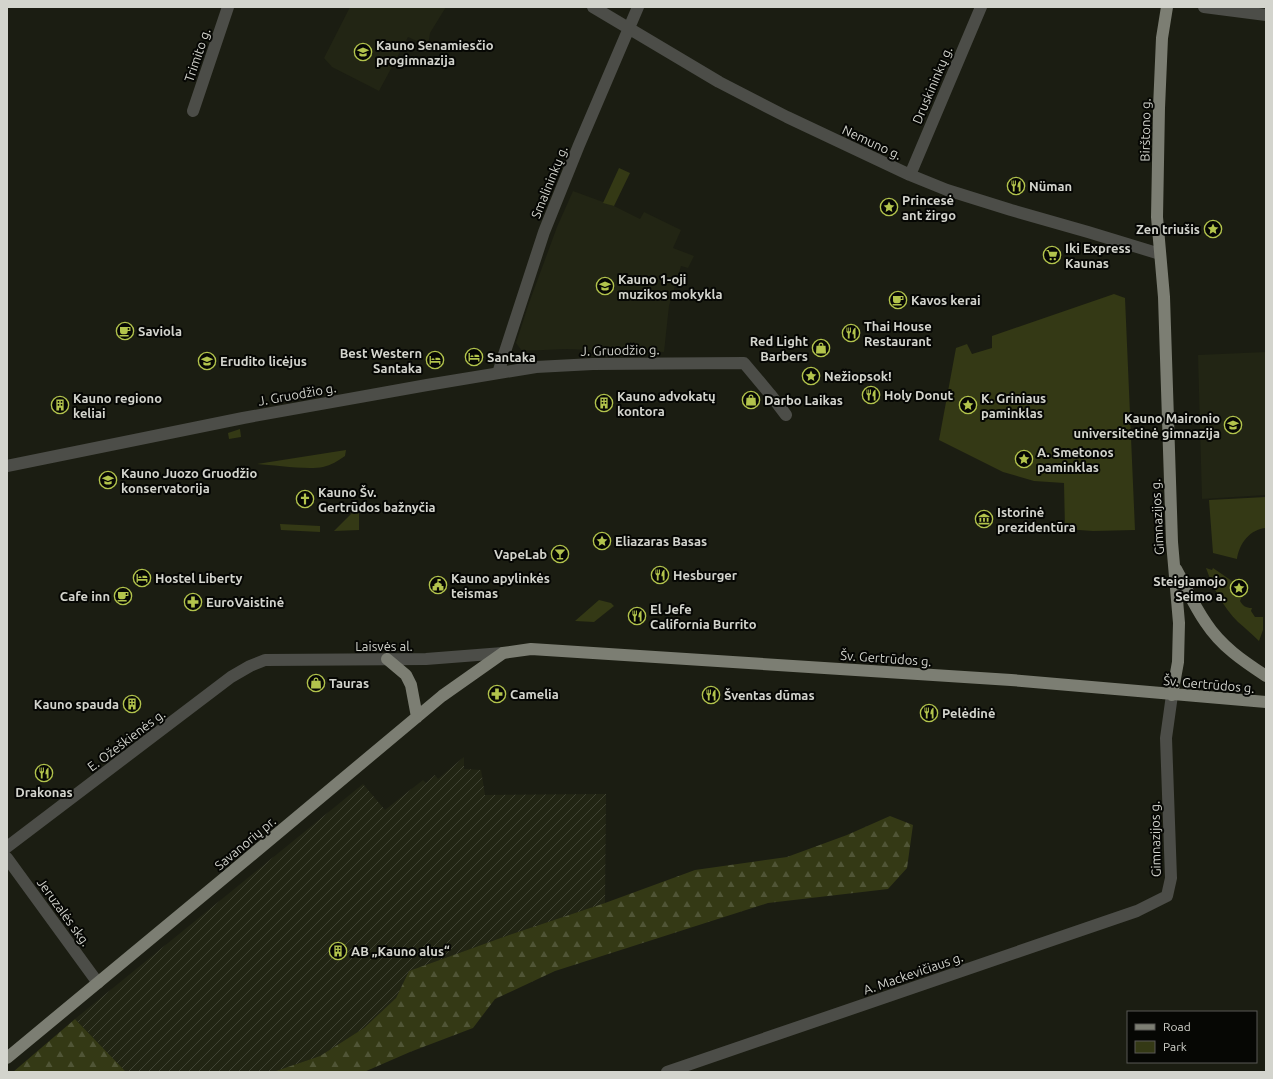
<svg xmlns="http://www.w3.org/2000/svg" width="1273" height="1079" viewBox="0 0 1273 1079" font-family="Ubuntu,sans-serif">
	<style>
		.built { fill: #222514 }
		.industrial { fill: url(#industrial-furrows) }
		.green { fill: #343915 }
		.forest { fill: url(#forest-firs) }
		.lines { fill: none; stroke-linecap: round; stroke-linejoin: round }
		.minor { stroke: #4c4d48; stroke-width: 12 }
		.major { stroke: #7c7e73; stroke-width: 12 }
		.labels { text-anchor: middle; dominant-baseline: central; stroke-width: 4; stroke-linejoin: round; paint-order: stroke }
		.poi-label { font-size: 13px; font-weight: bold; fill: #d3d4cd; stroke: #060704; text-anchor: start }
		.street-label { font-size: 13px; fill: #d3d4cd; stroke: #060704 }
	</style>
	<defs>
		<pattern id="industrial-furrows" width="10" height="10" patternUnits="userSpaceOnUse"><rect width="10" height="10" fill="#222514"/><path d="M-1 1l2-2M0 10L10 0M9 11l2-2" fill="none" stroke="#414435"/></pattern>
		<pattern id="forest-firs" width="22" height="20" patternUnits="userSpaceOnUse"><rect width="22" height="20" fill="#343915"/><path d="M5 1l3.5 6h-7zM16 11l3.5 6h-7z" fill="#505536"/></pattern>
	</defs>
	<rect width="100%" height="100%" fill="#1b1d12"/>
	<!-- built -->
	<path class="built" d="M350 7H446L430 33 428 46 408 37 379 91 332 67 324 58Z
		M573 191 614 206 640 219 644 212 681 230 673 248 694 256 688 268 681 266 669 306 664 352 565 349 522 351 516 343 529 303 557 227Z
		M1266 352V495L1202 499 1198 355Z"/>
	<!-- industrial -->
	<path class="industrial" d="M464 757V769L481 770 485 795 606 794 605 903 509 935 409 971 396 998 364 1028 320 1056 273 1072H126L75 1019 363 784 385 810 423 780 426 783 435 775 438 779Z"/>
	<!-- green -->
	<path class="green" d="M619 168 630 173 614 206 603 203Z
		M1114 294 1125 298 1135 530 1093 531 1065 529 1064 483 1034 481 1003 472 939 440 956 348 967 344 972 354 992 348V336Z
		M240 429 241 437 229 439 228 433Z
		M346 450 345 456C338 461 331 465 323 467 307 470 274 465 257 464Z
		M1266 497V528C1250 529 1239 544 1237 559L1213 553 1209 500Z
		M359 506V530L334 531Z
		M280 524 320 526V532L281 530Z
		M1206 568 1212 570 1213 568 1232 581 1230 589 1231 593 1237 596H1242L1240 601C1243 606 1246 608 1252 608L1251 611 1255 617H1263V630L1259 641C1252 634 1245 628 1238 622 1223 607 1213 588 1206 568Z
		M599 600 611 603 614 606 594 622 575 621Z"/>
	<!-- forest -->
	<path class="forest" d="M890 816 913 825 907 868 888 889 768 903 555 971 495 999 473 1028 410 1052 364 1072H273L320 1056 364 1028 396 998 409 971 509 935 605 903 695 870 787 857 847 835Z
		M75 1019 126 1072H13Z"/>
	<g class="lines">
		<!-- minor -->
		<path class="minor" d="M593 7 719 82 787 117 910 175 947 190 1011 210 1088 232 1160 254
			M1204 7 1266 15
			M193 111 228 7
			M910 175 981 7
			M498 373 544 232 579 145 638 7
			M7 466 243 418 427 385 536 367 593 364 744 363 770 394 786 415
			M7 847 231 677 250 666 265 660 426 659 503 653
			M7 858 98 983
			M667 1072 1137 911 1167 896 1171 878 1166 738 1172 695"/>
		<!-- major -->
		<path class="major" d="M1167 7 1162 38 1159 108 1157 217 1164 297 1172 542 1179 623 1178 662 1172 695
			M1176 569C1186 587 1194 606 1206 623 1221 646 1243 661 1266 676
			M387 659 406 675 411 685 417 717
			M7 1058 229 874 442 696 503 653 531 649 1011 680 1266 702"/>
	</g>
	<!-- icons -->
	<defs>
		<symbol id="school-ring" viewBox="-11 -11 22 22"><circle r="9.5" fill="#060704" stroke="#b2c34c" stroke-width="1.5"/><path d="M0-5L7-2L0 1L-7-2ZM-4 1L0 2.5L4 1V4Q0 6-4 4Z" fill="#b2c34c"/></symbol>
		<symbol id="restaurant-ring" viewBox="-11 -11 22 22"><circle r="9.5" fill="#060704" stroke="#b2c34c" stroke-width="1.5"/><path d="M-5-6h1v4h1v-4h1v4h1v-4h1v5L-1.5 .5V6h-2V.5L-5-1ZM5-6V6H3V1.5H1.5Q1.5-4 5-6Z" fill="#b2c34c"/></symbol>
		<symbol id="sight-ring" viewBox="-11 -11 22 22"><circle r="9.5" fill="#060704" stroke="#b2c34c" stroke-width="1.5"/><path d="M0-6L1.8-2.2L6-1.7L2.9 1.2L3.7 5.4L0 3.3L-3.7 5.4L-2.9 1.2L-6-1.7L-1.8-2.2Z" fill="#b2c34c"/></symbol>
		<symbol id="supermarket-ring" viewBox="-11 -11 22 22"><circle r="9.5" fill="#060704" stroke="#b2c34c" stroke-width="1.5"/><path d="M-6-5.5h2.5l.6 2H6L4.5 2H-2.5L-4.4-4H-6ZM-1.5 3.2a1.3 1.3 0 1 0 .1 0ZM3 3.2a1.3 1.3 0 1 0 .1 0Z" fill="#b2c34c"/></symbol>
		<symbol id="cafe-ring" viewBox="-11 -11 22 22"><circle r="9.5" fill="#060704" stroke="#b2c34c" stroke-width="1.5"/><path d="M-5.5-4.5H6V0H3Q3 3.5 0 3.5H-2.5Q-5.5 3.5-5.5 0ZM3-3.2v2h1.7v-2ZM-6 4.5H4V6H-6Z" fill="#b2c34c"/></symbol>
		<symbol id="shop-ring" viewBox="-11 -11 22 22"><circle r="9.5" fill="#060704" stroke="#b2c34c" stroke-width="1.5"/><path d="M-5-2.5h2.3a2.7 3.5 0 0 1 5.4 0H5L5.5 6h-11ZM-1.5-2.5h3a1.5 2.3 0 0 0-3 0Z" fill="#b2c34c"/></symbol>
		<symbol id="hotel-ring" viewBox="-11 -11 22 22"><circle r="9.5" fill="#060704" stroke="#b2c34c" stroke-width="1.5"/><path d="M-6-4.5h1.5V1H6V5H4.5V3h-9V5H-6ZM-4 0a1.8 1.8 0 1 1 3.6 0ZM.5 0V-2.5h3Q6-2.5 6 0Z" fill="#b2c34c"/></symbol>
		<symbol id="building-ring" viewBox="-11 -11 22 22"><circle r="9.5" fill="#060704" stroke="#b2c34c" stroke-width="1.5"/><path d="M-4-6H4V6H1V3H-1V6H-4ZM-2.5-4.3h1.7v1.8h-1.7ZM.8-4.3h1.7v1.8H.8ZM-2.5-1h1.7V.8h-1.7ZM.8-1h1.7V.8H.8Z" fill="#b2c34c"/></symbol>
		<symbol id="church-ring" viewBox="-11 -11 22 22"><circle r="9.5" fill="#060704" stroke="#b2c34c" stroke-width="1.5"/><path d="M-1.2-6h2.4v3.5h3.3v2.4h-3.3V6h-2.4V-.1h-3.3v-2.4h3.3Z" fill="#b2c34c"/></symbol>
		<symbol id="museum-ring" viewBox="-11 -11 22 22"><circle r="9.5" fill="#060704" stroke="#b2c34c" stroke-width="1.5"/><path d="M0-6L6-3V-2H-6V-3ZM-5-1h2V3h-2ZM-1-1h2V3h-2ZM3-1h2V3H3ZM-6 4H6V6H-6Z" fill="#b2c34c"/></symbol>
		<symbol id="bar-ring" viewBox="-11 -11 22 22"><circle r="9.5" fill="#060704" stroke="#b2c34c" stroke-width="1.5"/><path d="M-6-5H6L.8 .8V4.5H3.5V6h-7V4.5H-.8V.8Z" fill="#b2c34c"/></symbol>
		<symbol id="civic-ring" viewBox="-11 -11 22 22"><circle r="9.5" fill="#060704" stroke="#b2c34c" stroke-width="1.5"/><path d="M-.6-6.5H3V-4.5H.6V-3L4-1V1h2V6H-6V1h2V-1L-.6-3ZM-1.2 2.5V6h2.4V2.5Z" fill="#b2c34c"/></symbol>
		<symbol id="pharmacy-ring" viewBox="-11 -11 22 22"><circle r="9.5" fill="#060704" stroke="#b2c34c" stroke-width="1.5"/><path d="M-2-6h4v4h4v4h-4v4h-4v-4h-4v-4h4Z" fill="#b2c34c"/></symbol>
	</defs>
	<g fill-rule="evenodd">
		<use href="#school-ring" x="353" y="42" width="20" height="20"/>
		<use href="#restaurant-ring" x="1006" y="176" width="20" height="20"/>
		<use href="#sight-ring" x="879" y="197" width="20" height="20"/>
		<use href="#sight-ring" x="1203" y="219" width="20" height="20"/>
		<use href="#supermarket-ring" x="1042" y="245" width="20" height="20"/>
		<use href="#school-ring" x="595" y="276" width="20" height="20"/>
		<use href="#cafe-ring" x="888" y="290" width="20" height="20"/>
		<use href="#cafe-ring" x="115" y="321" width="20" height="20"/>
		<use href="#restaurant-ring" x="841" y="323" width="20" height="20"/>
		<use href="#shop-ring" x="811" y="338" width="20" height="20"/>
		<use href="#hotel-ring" x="464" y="347" width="20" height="20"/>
		<use href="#hotel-ring" x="425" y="350" width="20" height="20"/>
		<use href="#school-ring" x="197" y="351" width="20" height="20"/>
		<use href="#sight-ring" x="801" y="366" width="20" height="20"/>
		<use href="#restaurant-ring" x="861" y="385" width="20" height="20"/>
		<use href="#shop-ring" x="741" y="390" width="20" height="20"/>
		<use href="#building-ring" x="594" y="393" width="20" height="20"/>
		<use href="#building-ring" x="50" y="395" width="20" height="20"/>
		<use href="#sight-ring" x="958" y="395" width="20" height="20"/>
		<use href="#school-ring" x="1223" y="415" width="20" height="20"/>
		<use href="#sight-ring" x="1014" y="449" width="20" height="20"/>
		<use href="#school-ring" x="98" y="470" width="20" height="20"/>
		<use href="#church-ring" x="295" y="489" width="20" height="20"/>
		<use href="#museum-ring" x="974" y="509" width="20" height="20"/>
		<use href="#sight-ring" x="592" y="531" width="20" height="20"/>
		<use href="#bar-ring" x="550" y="544" width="20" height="20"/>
		<use href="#restaurant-ring" x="650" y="565" width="20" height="20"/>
		<use href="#hotel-ring" x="132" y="568" width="20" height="20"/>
		<use href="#civic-ring" x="428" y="575" width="20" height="20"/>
		<use href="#sight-ring" x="1229" y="578" width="20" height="20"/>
		<use href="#cafe-ring" x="113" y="586" width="20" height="20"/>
		<use href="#pharmacy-ring" x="183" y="592" width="20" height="20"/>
		<use href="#restaurant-ring" x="627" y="606" width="20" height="20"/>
		<use href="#shop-ring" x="306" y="673" width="20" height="20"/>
		<use href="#pharmacy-ring" x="487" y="684" width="20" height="20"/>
		<use href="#restaurant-ring" x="701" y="685" width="20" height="20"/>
		<use href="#building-ring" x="122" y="694" width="20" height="20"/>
		<use href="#restaurant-ring" x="919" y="703" width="20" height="20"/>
		<use href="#restaurant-ring" x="34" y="763" width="20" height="20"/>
		<use href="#building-ring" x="328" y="941" width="20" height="20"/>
	</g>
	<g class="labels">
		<!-- poi labels -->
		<g class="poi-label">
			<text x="376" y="45">Kauno Senamiesčio<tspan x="376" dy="15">progimnazija</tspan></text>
			<text x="1029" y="186">Nüman</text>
			<text x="902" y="200">Princesė<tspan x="902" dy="15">ant žirgo</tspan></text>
			<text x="1200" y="229" text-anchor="end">Zen triušis</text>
			<text x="1065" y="248">Iki Express<tspan x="1065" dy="15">Kaunas</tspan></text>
			<text x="618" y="279">Kauno 1-oji<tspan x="618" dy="15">muzikos mokykla</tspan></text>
			<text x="911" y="300">Kavos kerai</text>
			<text x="864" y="326">Thai House<tspan x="864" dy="15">Restaurant</tspan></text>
			<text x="138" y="331">Saviola</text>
			<text x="808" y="341" text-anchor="end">Red Light<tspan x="808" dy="15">Barbers</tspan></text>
			<text x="422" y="353" text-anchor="end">Best Western<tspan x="422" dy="15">Santaka</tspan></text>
			<text x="487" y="357">Santaka</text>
			<text x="220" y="361">Erudito licėjus</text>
			<text x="824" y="376">Nežiopsok!</text>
			<text x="884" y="395">Holy Donut</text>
			<text x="617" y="396">Kauno advokatų<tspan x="617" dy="15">kontora</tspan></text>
			<text x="73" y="398">Kauno regiono<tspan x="73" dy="15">keliai</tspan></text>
			<text x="981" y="398">K. Griniaus<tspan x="981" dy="15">paminklas</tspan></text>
			<text x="764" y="400">Darbo Laikas</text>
			<text x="1220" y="418" text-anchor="end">Kauno Maironio<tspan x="1220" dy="15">universitetinė gimnazija</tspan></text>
			<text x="1037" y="452">A. Smetonos<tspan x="1037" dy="15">paminklas</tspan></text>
			<text x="121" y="473">Kauno Juozo Gruodžio<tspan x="121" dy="15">konservatorija</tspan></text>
			<text x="318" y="492">Kauno Šv.<tspan x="318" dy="15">Gertrūdos bažnyčia</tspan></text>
			<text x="997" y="512">Istorinė<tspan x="997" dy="15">prezidentūra</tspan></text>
			<text x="615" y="541">Eliazaras Basas</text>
			<text x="547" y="554" text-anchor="end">VapeLab</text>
			<text x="673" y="575">Hesburger</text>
			<text x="155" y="578">Hostel Liberty</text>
			<text x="451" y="578">Kauno apylinkės<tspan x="451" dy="15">teismas</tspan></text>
			<text x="1226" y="581" text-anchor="end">Steigiamojo<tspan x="1226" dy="15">Seimo a.</tspan></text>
			<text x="110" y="596" text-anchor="end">Cafe inn</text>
			<text x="206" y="602">EuroVaistinė</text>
			<text x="650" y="609">El Jefe<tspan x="650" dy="15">California Burrito</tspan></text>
			<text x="329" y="683">Tauras</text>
			<text x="510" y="694">Camelia</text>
			<text x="724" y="695">Šventas dūmas</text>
			<text x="119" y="704" text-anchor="end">Kauno spauda</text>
			<text x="942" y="713">Pelėdinė</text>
			<text x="44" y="792" text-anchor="middle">Drakonas</text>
			<text x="351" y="951">AB „Kauno alus“</text>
		</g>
		<!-- street labels -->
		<g class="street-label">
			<text transform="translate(197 55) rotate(-71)">Trimito g.</text>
			<text transform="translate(932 85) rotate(-67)">Druskininkų g.</text>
			<text transform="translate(1145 130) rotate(-89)">Birštono g.</text>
			<text transform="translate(872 142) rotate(25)">Nemuno g.</text>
			<text transform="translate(549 182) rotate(-68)">Smalininkų g.</text>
			<text transform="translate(620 350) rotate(-1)">J. Gruodžio g.</text>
			<text transform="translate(297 394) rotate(-10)">J. Gruodžio g.</text>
			<text transform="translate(1157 517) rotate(-93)">Gimnazijos g.</text>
			<text x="384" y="646">Laisvės al.</text>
			<text transform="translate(886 658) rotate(4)">Šv. Gertrūdos g.</text>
			<text transform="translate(1209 684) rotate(5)">Šv. Gertrūdos g.</text>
			<text transform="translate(126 740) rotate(-37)">E. Ožeškienės g.</text>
			<text transform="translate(1155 839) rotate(-91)">Gimnazijos g.</text>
			<text transform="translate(245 843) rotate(-40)">Savanorių pr.</text>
			<text transform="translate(64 912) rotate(54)">Jeruzalės skg.</text>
			<text transform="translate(913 973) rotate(-19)">A. Mackevičiaus g.</text>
		</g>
	</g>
	<!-- border -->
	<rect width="1273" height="1079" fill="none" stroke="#d3d4cd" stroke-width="16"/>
	<!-- legend -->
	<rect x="1127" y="1011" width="130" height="52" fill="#060704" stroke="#585954"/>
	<rect x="1135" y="1024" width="20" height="6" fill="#7c7e73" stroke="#585954"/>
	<text x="1163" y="1031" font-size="12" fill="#d3d4cd">Road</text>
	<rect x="1135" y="1041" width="20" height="12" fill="#343915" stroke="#585954"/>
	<text x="1163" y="1051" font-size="12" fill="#d3d4cd">Park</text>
</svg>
